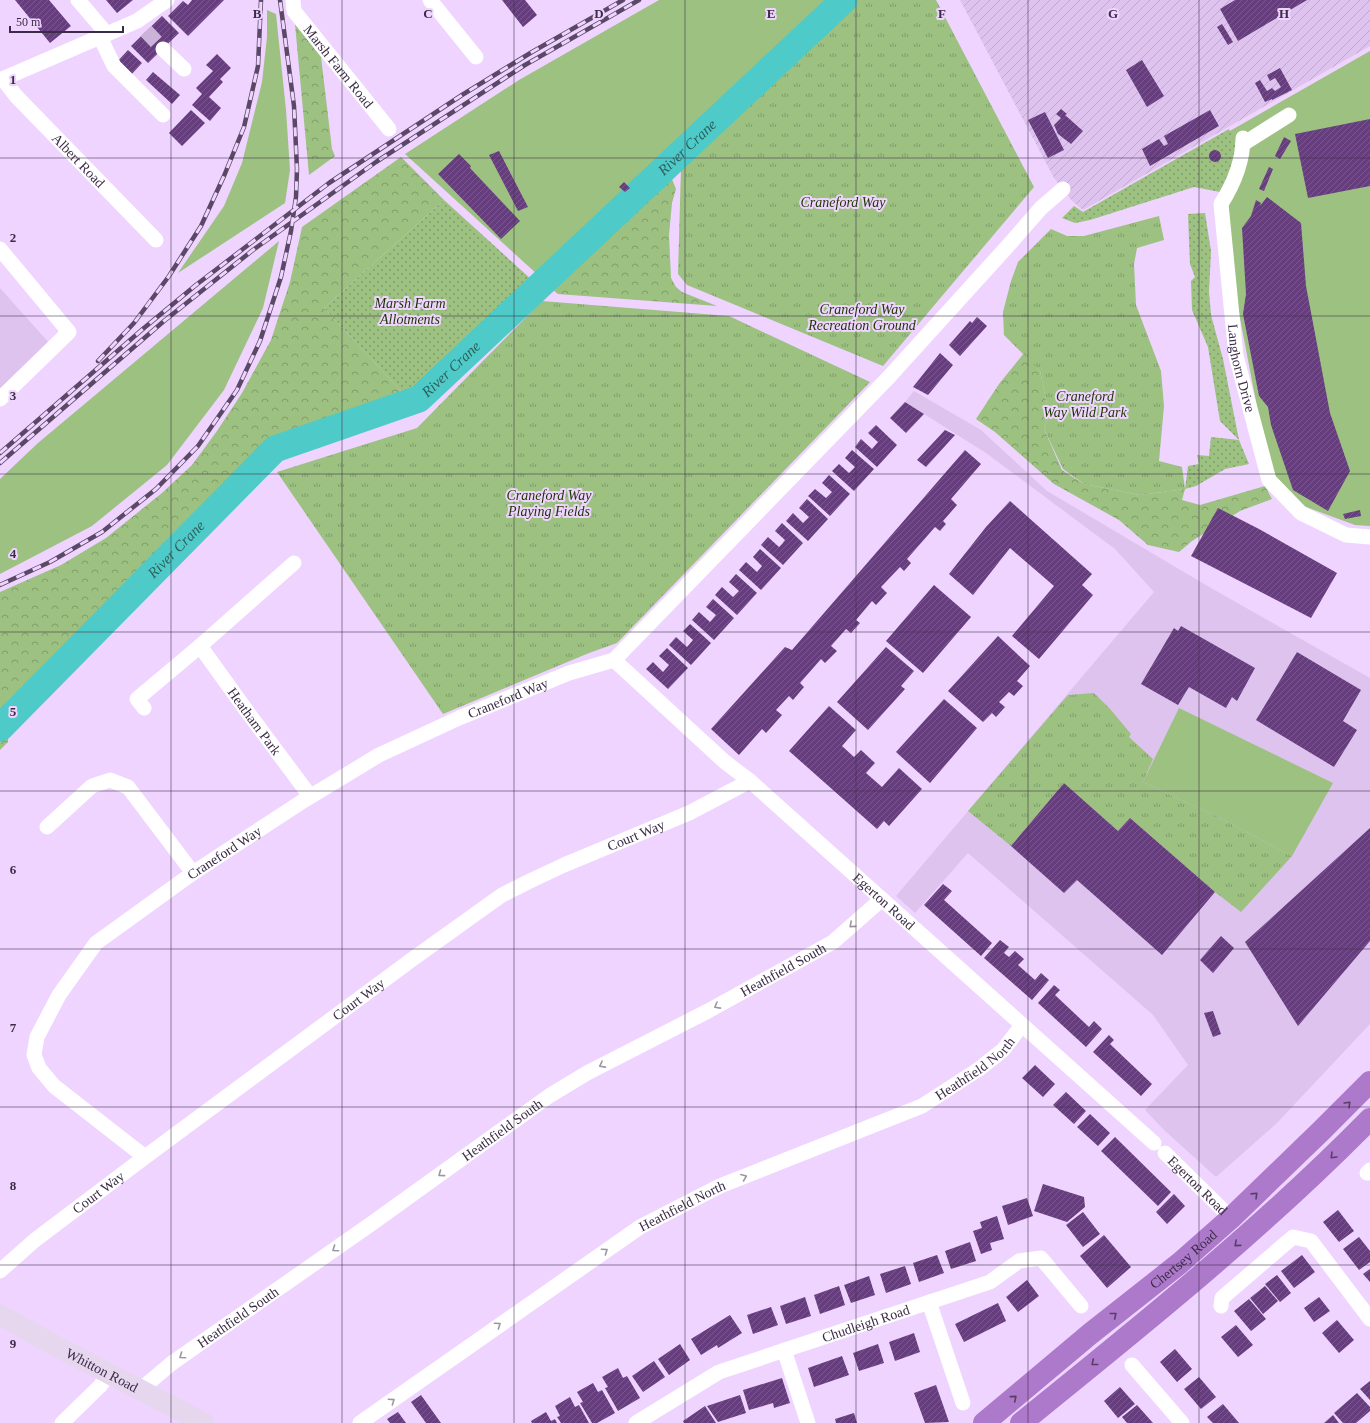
<svg xmlns="http://www.w3.org/2000/svg" width="1370" height="1423" viewBox="0 0 1370 1423" font-family="'Times New Roman',serif">
	<style>
		.built { fill: #dec3ef }
		.industrial { fill: url(#industrial-furrows) }
		.grass { fill: #9cc181 }
		.forest { fill: url(#forest-crowns) }
		.park { fill: url(#park-tufts) }
		.garden { fill: url(#garden-dots) }
		.lines { fill: none; stroke-linecap: round; stroke-linejoin: round }
		.river { stroke: #4ecbc8; stroke-width: 27 }
		.building { fill: url(#building-hatch) }
		.street-tunnel { stroke: #cab2d9; stroke-width: 15; stroke-dasharray: 15 8; stroke-linecap: butt }
		.street { stroke: #fff; stroke-width: 15 }
		.secondary { stroke: #e6d7ef; stroke-width: 21 }
		.highway { stroke: #ad79ca; stroke-width: 22 }
		.rail-casing { stroke: #5b4866; stroke-width: 4.5 }
		.rail { stroke: #eed4fe; stroke-width: 3; stroke-dasharray: 9; stroke-linecap: butt }
		.oneway { stroke: #9e95a2 }
		.oneway2 { stroke: #583e67 }
		.grid { fill: none; stroke: #3c2b46; stroke-width: 1; stroke-opacity: 0.55 }
		.labels { text-anchor: middle; dominant-baseline: central; stroke-width: 4; stroke-linejoin: round; paint-order: stroke }
		.street-label { font-size: 14px; fill: #3c2b46; stroke: #eed4fe }
		.park-label { font-size: 14px; font-style: italic; fill: #1c3500; stroke: #eed4fe }
		.water-label { font-size: 15px; font-style: italic; fill: #2d615f; stroke: #eed4fe }
		.grid-label { font-size: 13px; text-anchor: middle; font-weight: bold; fill: #3c2b46; stroke: #eed4fe; stroke-width: 4; stroke-linejoin: round; paint-order: stroke }
	</style>
	<defs>
		<pattern id="industrial-furrows" width="10" height="10" patternUnits="userSpaceOnUse"><rect width="10" height="10" fill="#dec3ef"/><path d="M-1 1l2-2M0 10L10 0M9 11l2-2" fill="none" stroke="#bfa8ce"/></pattern>
		<pattern id="forest-crowns" width="20" height="18" patternUnits="userSpaceOnUse"><rect width="20" height="18" fill="#9cc181"/><path d="M2 6a3 3 0 1 1 6 0M12 15a3 3 0 1 1 6 0" fill="none" stroke="#809d6b"/></pattern>
		<pattern id="park-tufts" width="24" height="20" patternUnits="userSpaceOnUse"><rect width="24" height="20" fill="#9cc181"/><path d="M3 7l-1-3M5 7V3M7 7l1-3M15 17l-1-3M17 17v-4M19 17l1-3" fill="none" stroke="#809d6b"/></pattern>
		<pattern id="garden-dots" width="8" height="8" patternUnits="userSpaceOnUse"><rect width="8" height="8" fill="#9cc181"/><path d="M2 2h.1M6 6h.1" fill="none" stroke="#809d6b" stroke-width="1.8" stroke-linecap="round"/></pattern>
		<pattern id="building-hatch" width="6" height="6" patternUnits="userSpaceOnUse"><rect width="6" height="6" fill="#673e7d"/><path d="M-1 1l2-2M0 6l6-6M5 7l2-2" fill="none" stroke="#7a588c"/></pattern>
	</defs>
	<rect width="100%" height="100%" fill="#eed4fe"/>
	<!-- built -->
	<path class="built" d="M0 288 50 344 0 393Z
		M914 391 981 430 1047 491 1211 588 1370 678V1024L1276 1124 1216 1177 1164 1130 1145 1110 1188 1065 1153 1015 968 853 915 913 896 896 1154 592 1115 549 986 453 905 402Z"/>
	<!-- industrial -->
	<path class="industrial" d="M960 0H1370V46L1083 210 1072 201 1054 178Z"/>
	<!-- grass -->
	<path class="grass" d="M659 0H829L697 126 538 275 405 154 519 80Z
		M267 10 276 14 286 110 290 170 285 203 178 273 224 206 242 163 262 82 267 37Z
		M1370 51V526L1355 525 1287 500 1267 459 1229 261 1228 132Z
		M279 241 263 308 224 390 167 465 92 526 0 574V479L38 443Z
		M1179 708 1333 783 1292 856 1216 816 1143 782Z"/>
	<!-- forest -->
	<path class="forest" d="M295 24 321 57 332 149 335 156 309 175Z
		M401 157 444 200 324 308 403 393 270 445 9 714 8 742 0 750V592L61 565 106 538 162 493 192 465 217 431 242 393 271 340 290 282 302 227Z
		M672 179 676 189 672 203 669 235 671 278 676 287 682 292 717 306 558 294 548 286Z
		M1024 353 1040 371 1049 414 1044 429 1062 470 1084 484 1140 495 1185 489 1182 500 1200 505 1265 486 1272 499 1240 511 1192 541 1179 552 1148 545 1119 520 1054 484 995 432 976 419 999 384Z"/>
	<!-- park -->
	<path class="park" d="M857 0H936L1034 187 883 366 687 285 678 274 681 168Z
		M1159 216 1164 240 1137 248 1134 264 1136 305 1161 371 1164 406 1159 461 1182 467 1185 489 1140 495 1084 484 1063 469 1044 429 1049 414 1040 371 1004 335 1003 312 1011 281 1018 262 1051 229 1067 236H1084Z
		M542 301 729 316 870 382 617 643 589 653 443 714 277 472 417 428Z
		M1094 693 1111 710 1131 734 1129 737 1153 759 1143 782 1216 816 1292 856 1241 912 1215 892 1130 818 1118 831 1064 783 1011 846 968 811 1068 695Z"/>
	<!-- garden -->
	<path class="garden" d="M1229 129C1230 132 1233 136 1234 140 1238 158 1228 177 1220 192L1194 187 1090 220 1075 223 1062 218 1074 206 1083 212Z
		M444 200 532 280 419 385 403 393 324 308Z
		M1205 213 1211 251 1209 292 1211 315 1223 359 1239 440 1249 464 1225 469 1196 486 1185 489 1188 466 1199 464 1197 455 1209 456 1211 437 1239 440 1220 421 1208 347 1192 310 1191 281 1195 277 1190 264 1188 214Z"/>
	<g class="lines">
		<!-- river -->
		<path class="river" id="s1" d="M0 728 275 449 419 399 844 0"/>
	</g>
	<!-- building -->
	<path class="building" d="M15 0H49L71 26 50 43Z
		M106 0H133L117 13Z
		M192 0H224L188 36 168 16 183 1 188 5Z
		M502 0H525L537 15 523 27Z
		M1235 0H1307L1238 41 1220 9Z
		M162 16 179 33 148 63 131 46Z
		M1222 24 1233 42 1228 45 1217 27Z
		M128 50 142 63 130 76 116 63Z
		M217 54 231 68 220 79 223 82 209 97 221 108 210 121 192 105 202 94 196 88 213 71 206 65Z
		M1142 60 1164 96 1147 107 1126 70Z
		M1280 68 1292 90 1272 100V99L1265 102 1255 83 1260 80 1267 91 1272 88 1275 91 1281 87 1275 78 1270 81 1267 75Z
		M153 72 180 95 172 104 146 80Z
		M1061 109 1067 114 1065 115 1083 131 1071 144 1058 134 1054 125 1061 118 1056 114Z
		M191 110 205 123 182 146 169 133Z
		M1210 110 1219 126 1150 166 1142 149 1159 139 1164 146 1168 144 1164 136Z
		M1045 112 1064 150 1048 158 1028 120Z
		M1370 119V186L1308 198 1295 134Z
		M1284 137 1291 141 1280 159 1275 156Z
		M1209 156a6 6 0 1 1 12 0a6 6 0 1 1-12 0Z
		M499 151 528 207 518 211 489 155Z
		M459 154 471 166 470 168 520 221 501 239 438 174Z
		M1269 167 1273 169 1264 191 1259 189Z
		M624 182 630 188 625 192 619 187Z
		M1267 197 1301 223 1306 286 1330 413 1350 471 1328 511 1293 490 1271 425 1268 407 1259 396 1243 314 1246 294 1242 228 1251 216 1256 200 1261 203 1260 206Z
		M977 317 987 326 960 356 949 345 970 321 972 323Z
		M940 353 953 365 928 395 913 387Z
		M905 402 924 414 906 433 890 418Z
		M876 425 897 445 877 467 855 447 861 439 872 449 878 442 868 433Z
		M945 430 955 435 926 467 917 460Z
		M852 450 874 469 854 491 832 471 839 464 849 473 855 467 845 458Z
		M965 450 981 464 951 499 957 505 943 521 946 524 940 531 935 527 907 559 911 563 904 571 900 567 881 587 887 593 876 605 872 601 856 620 860 623 851 633 846 629 831 646 837 651 825 663 821 659 800 683 804 687 793 700 789 696 776 710 782 715 766 733 762 729 739 755 711 729 785 647 792 650Z
		M829 475 850 494 830 516 808 496 815 489 826 498 832 492 822 483Z
		M807 499 828 519 808 541 786 521 793 513 803 523 809 517 799 508Z
		M1010 501 1092 574 1082 585 1093 595 1039 659 1012 636 1054 586 1010 548 973 595 949 574 986 527Z
		M1218 508 1259 529 1337 573 1311 618 1191 556Z
		M1360 510 1361 516 1345 519 1343 514Z
		M782 523 803 543 783 565 761 545 768 537 779 547 782 544 785 540 775 531Z
		M760 549 781 568 761 590 739 570 746 562 757 572 762 566 753 557Z
		M736 574 757 593 737 615 715 595 722 587 733 597 739 591 729 582Z
		M934 585 971 617 923 673 886 641Z
		M713 599 734 618 714 640 692 620 699 612 710 622 716 615 706 607Z
		M690 624 711 643 691 665 669 645 676 637 687 647 693 640 683 631Z
		M1181 626 1255 668 1237 701 1232 697 1226 708 1189 687 1178 705 1141 684 1174 628 1178 631Z
		M998 636 1030 666 1017 681 1023 686 1014 696 1009 692 999 702 1005 707 996 717 992 713 983 722 948 691Z
		M886 647 914 671 901 686 905 689 868 730 837 702Z
		M667 648 688 668 668 689 646 669 653 662 663 672 669 665 659 656Z
		M1297 652 1361 690 1343 721 1357 730 1334 767 1256 720Z
		M944 699 977 728 930 783 896 752Z
		M829 706 856 730 842 746 854 757 861 750 875 763 866 773 882 787 899 768 922 789 889 826 884 821 877 829 789 751Z
		M1064 783 1118 831 1130 818 1215 892 1162 955 1077 880 1064 893 1011 846Z
		M1370 828V941L1298 1026 1245 942Z
		M943 884 952 891 944 900 992 943 981 956 924 905Z
		M1221 936 1234 948 1213 973 1200 960Z
		M1000 940 1009 947 1004 953 1009 957 1015 951 1024 959 1018 965 1035 980 1041 973 1049 980 1032 1000 984 958Z
		M1054 985 1060 990 1055 995 1089 1027 1094 1021 1102 1029 1086 1047 1038 1003Z
		M1213 1011 1221 1034 1213 1037 1204 1013Z
		M1109 1035 1114 1040 1110 1044 1152 1084 1141 1096 1093 1052Z
		M1035 1065 1055 1084 1043 1097 1022 1078Z
		M1066 1092 1086 1111 1074 1124 1053 1105Z
		M1090 1114 1110 1133 1098 1146 1077 1127Z
		M1115 1137 1171 1192 1158 1206 1101 1151Z
		M1043 1184 1084 1197 1085 1207 1067 1222 1034 1211Z
		M1174 1194 1185 1206 1167 1224 1156 1212Z
		M1027 1198 1033 1216 1008 1225 1002 1206Z
		M1338 1210 1354 1231 1339 1242 1323 1222Z
		M1083 1212 1100 1234 1083 1247 1066 1225Z
		M997 1216 1004 1239 990 1243 992 1250 981 1254 973 1231 982 1228 980 1222Z
		M1104 1235 1131 1267 1107 1288 1080 1256Z
		M1359 1237 1370 1251V1262L1359 1270 1343 1249Z
		M970 1242 976 1261 951 1269 945 1251Z
		M937 1255 944 1273 919 1282 913 1263Z
		M1302 1255 1315 1272 1294 1288 1281 1271Z
		M905 1266 911 1284 886 1293 880 1274Z
		M1370 1269V1282L1363 1274Z
		M1277 1275 1291 1293 1280 1302 1265 1284Z
		M869 1276 875 1295 851 1303 844 1285Z
		M1027 1280 1039 1296 1018 1312 1006 1297Z
		M839 1286 845 1305 820 1314 814 1295Z
		M1265 1286 1278 1301 1263 1314 1250 1298Z
		M805 1297 811 1316 786 1324 780 1306Z
		M1319 1297 1330 1311 1314 1322 1304 1308Z
		M1249 1299 1266 1319 1251 1331 1234 1311Z
		M998 1303 1006 1321 964 1342 955 1324Z
		M771 1307 778 1325 753 1334 747 1315Z
		M730 1315 742 1333 718 1348 717 1345 701 1355 691 1339Z
		M1337 1320 1354 1340 1339 1353 1322 1333Z
		M1236 1325 1253 1345 1238 1357 1221 1337Z
		M914 1333 920 1352 895 1361 889 1342Z
		M680 1344 690 1360 669 1375 658 1359Z
		M878 1344 884 1363 859 1371 853 1353Z
		M1175 1349 1192 1369 1177 1382 1160 1362Z
		M842 1356 849 1375 814 1387 808 1368Z
		M654 1361 665 1377 643 1392 632 1376Z
		M618 1368 623 1378 627 1376 640 1398 618 1411 605 1388 608 1387 602 1377Z
		M1199 1377 1216 1397 1201 1409 1184 1389Z
		M782 1378 790 1403 774 1408 773 1403 749 1410 743 1390Z
		M1370 1381V1400L1360 1389Z
		M593 1383 598 1392 602 1390 615 1413 597 1423H592L580 1403 583 1402 577 1392Z
		M936 1385 949 1422 925 1423 914 1393Z
		M1120 1387 1135 1404 1118 1418 1104 1401Z
		M1357 1393 1370 1407V1411L1356 1423H1343L1334 1413Z
		M421 1395 441 1423H426L411 1402Z
		M740 1395 746 1413 718 1422 707 1406Z
		M570 1397 575 1407 579 1405 589 1423H561L557 1417 560 1416 555 1406Z
		M1223 1404 1239 1423H1213L1207 1417Z
		M1137 1405 1153 1423H1127L1122 1417Z
		M705 1406 716 1423H684L683 1421Z
		M398 1412 406 1423H390L387 1419Z
		M546 1412 551 1421 555 1419 557 1423H532L531 1421Z
		M854 1413 857 1423H836L835 1419Z
		M1333 1415 1339 1423H1324Z"/>
	<g class="lines">
		<!-- street-tunnel -->
		<path class="street-tunnel" d="M146 31 163 49"/>
		<!-- street -->
		<g class="street">
			<path d="M78 0 107 34"/>
			<path id="s2" d="M293 0 294 11 389 129"/>
			<path d="M430 0 476 57"/>
			<path d="M100 37 114 66 163 115"/>
			<path d="M163 49 184 69"/>
			<path id="s3" d="M3 79 16 96 156 240"/>
			<path d="M0 80 137 21 167 0"/>
			<path id="s4" d="M1243 138C1243 161 1233 185 1221 204L1236 356 1269 480 1301 513 1346 535 1370 537"/>
			<path d="M1243 144 1289 115"/>
			<path d="M0 249 69 332 0 399"/>
			<path id="s5" d="M200 646 246 710 310 796"/>
			<path id="s6" d="M614 660 725 762 750 781 1154 1143"/>
			<path d="M144 708 137 699 200 646 294 563"/>
			<path d="M47 827 92 786 110 780 128 787 193 873"/>
			<path id="s7" d="M1165 1153 1231 1218"/>
			<path id="s8" d="M145 1157 54 1086 39 1068 34 1055 37 1037 59 995 96 943 193 873 303 801 379 755 459 718 569 673 614 660 888 378 1006 248 1041 208 1063 189"/>
			<path d="M1367 1173 1370 1170"/>
			<path id="s9" d="M0 1271 35 1240 145 1157 414 958 502 895 532 880 564 865 689 813 750 781"/>
			<path d="M929 1302 963 1403"/>
			<path d="M1221 1306 1222 1298 1293 1237 1311 1241 1370 1319"/>
			<path d="M784 1350 808 1423"/>
			<path d="M1132 1365 1182 1423"/>
			<path id="s10" d="M140 1390 172 1363 371 1224 549 1096 587 1073 708 1011 833 942 882 899"/>
			<path d="M62 1423 100 1386 109 1374"/>
			<path id="s11" d="M360 1423 640 1227 720 1186 922 1106 979 1069 1003 1050 1022 1025"/>
			<path id="s12" d="M636 1423 719 1372 990 1282 1019 1261 1041 1258 1081 1306"/>
		</g>
		<!-- secondary -->
		<path class="secondary" id="s13" d="M0 1315 54 1345 204 1423"/>
		<!-- highway -->
		<g class="highway">
			<path id="s14" d="M984 1423 1090 1334 1180 1263 1231 1218 1321 1131 1370 1082"/>
			<path d="M1021 1423C1141 1326 1262 1229 1370 1119"/>
		</g>
		<defs>
			<path id="rail" d="M98 361 134 323 169 276 201 226 224 176 244 127 258 66 261 0
				M0 453 144 328 196 285 329 183 462 95 532 52 623 0
				M0 463 164 321 253 250 376 162 525 65 639 0
				M0 585 50 562 102 532 156 489 198 446 237 390 260 341 281 277 291 231 296 197 297 169 294 106 280 0"/>
		</defs>
		<!-- rail casing -->
		<use href="#rail" class="rail-casing"/>
		<!-- rail -->
		<use href="#rail" class="rail"/>
	</g>
	<!-- one-way arrows -->
	<defs><path id="oneway-chevron" d="M-2-3.5L2.5 0L-2 3.5" fill="none" stroke-width="1.6" stroke-linecap="round" stroke-linejoin="round"/></defs>
	<g class="oneway">
		<use href="#oneway-chevron" transform="translate(852 925) rotate(139)"/>
		<use href="#oneway-chevron" transform="translate(717 1006) rotate(151)"/>
		<use href="#oneway-chevron" transform="translate(602 1065) rotate(152)"/>
		<use href="#oneway-chevron" transform="translate(441 1174) rotate(144)"/>
		<use href="#oneway-chevron" transform="translate(744 1177) rotate(-22)"/>
		<use href="#oneway-chevron" transform="translate(335 1249) rotate(145)"/>
		<use href="#oneway-chevron" transform="translate(605 1251) rotate(-35)"/>
		<use href="#oneway-chevron" transform="translate(498 1325) rotate(-35)"/>
		<use href="#oneway-chevron" transform="translate(182 1356) rotate(145)"/>
		<use href="#oneway-chevron" transform="translate(392 1401) rotate(-34)"/>
	</g>
	<g class="oneway2">
		<use href="#oneway-chevron" transform="translate(1348 1104) rotate(-45)"/>
		<use href="#oneway-chevron" transform="translate(1333 1156) rotate(135)"/>
		<use href="#oneway-chevron" transform="translate(1255 1195) rotate(-44)"/>
		<use href="#oneway-chevron" transform="translate(1237 1244) rotate(139)"/>
		<use href="#oneway-chevron" transform="translate(1114 1315) rotate(-39)"/>
		<use href="#oneway-chevron" transform="translate(1094 1363) rotate(141)"/>
		<use href="#oneway-chevron" transform="translate(1014 1398) rotate(-40)"/>
	</g>
	<!-- grid -->
	<path class="grid" d="M171 0V1423M342 0V1423M514 0V1423M685 0V1423M856 0V1423M1028 0V1423M1199 0V1423M0 158H1370M0 316H1370M0 474H1370M0 632H1370M0 791H1370M0 949H1370M0 1107H1370M0 1265H1370"/>
	<g class="labels">
		<!-- street labels -->
		<g class="street-label">
			<text stroke="none"><textPath href="#s2" startOffset="82">Marsh Farm Road</textPath></text>
			<text stroke="none"><textPath href="#s3" startOffset="111">Albert Road</textPath></text>
			<text stroke="none"><textPath href="#s4" startOffset="236">Langhorn Drive</textPath></text>
			<text stroke="none"><textPath href="#s8" startOffset="763">Craneford Way</textPath></text>
			<text stroke="none"><textPath href="#s5" startOffset="93">Heatham Park</textPath></text>
			<text stroke="none"><textPath href="#s9" startOffset="774">Court Way</textPath></text>
			<text stroke="none"><textPath href="#s8" startOffset="439">Craneford Way</textPath></text>
			<text stroke="none"><textPath href="#s6" startOffset="362">Egerton Road</textPath></text>
			<text stroke="none"><textPath href="#s10" startOffset="770">Heathfield South</textPath></text>
			<text stroke="none"><textPath href="#s9" startOffset="450">Court Way</textPath></text>
			<text stroke="none"><textPath href="#s11" startOffset="714">Heathfield North</textPath></text>
			<text stroke="none"><textPath href="#s10" startOffset="446">Heathfield South</textPath></text>
			<text stroke="none"><textPath href="#s7" startOffset="46">Egerton Road</textPath></text>
			<text stroke="none"><textPath href="#s9" startOffset="126">Court Way</textPath></text>
			<text stroke="none"><textPath href="#s11" startOffset="389">Heathfield North</textPath></text>
			<text stroke="none"><textPath href="#s14" startOffset="258">Chertsey Road</textPath></text>
			<text stroke="none"><textPath href="#s10" startOffset="122">Heathfield South</textPath></text>
			<text stroke="none"><textPath href="#s12" startOffset="252">Chudleigh Road</textPath></text>
			<text stroke="none"><textPath href="#s13" startOffset="116">Whitton Road</textPath></text>
		</g>
		<!-- park labels -->
		<g class="park-label">
			<text x="843" y="202">Craneford Way</text>
			<text x="410" y="303">Marsh Farm<tspan x="410" dy="16">Allotments</tspan></text>
			<text x="862" y="309">Craneford Way<tspan x="862" dy="16">Recreation Ground</tspan></text>
			<text x="1085" y="396">Craneford<tspan x="1085" dy="16">Way Wild Park</tspan></text>
			<text x="549" y="495">Craneford Way<tspan x="549" dy="16">Playing Fields</tspan></text>
		</g>
		<!-- water labels -->
		<g class="water-label">
			<text stroke="none"><textPath href="#s1" startOffset="912">River Crane</textPath></text>
			<text stroke="none"><textPath href="#s1" startOffset="588">River Crane</textPath></text>
			<text stroke="none"><textPath href="#s1" startOffset="251">River Crane</textPath></text>
		</g>
	</g>
	<g class="grid-label">
		<text x="257" y="18">B</text>
		<text x="428" y="18">C</text>
		<text x="599" y="18">D</text>
		<text x="771" y="18">E</text>
		<text x="942" y="18">F</text>
		<text x="1113" y="18">G</text>
		<text x="1284" y="18">H</text>
		<text x="13" y="84">1</text>
		<text x="13" y="242">2</text>
		<text x="13" y="400">3</text>
		<text x="13" y="558">4</text>
		<text x="13" y="716">5</text>
		<text x="13" y="874">6</text>
		<text x="13" y="1032">7</text>
		<text x="13" y="1190">8</text>
		<text x="13" y="1348">9</text>
	</g>
	<!-- scale -->
	<path d="M10 26v6h113v-6" fill="none" stroke="#3c2b46" stroke-width="2"/>
	<text x="16" y="26" font-size="12" fill="#3c2b46" stroke="#eed4fe" stroke-width="3" paint-order="stroke">50 m</text>
</svg>
